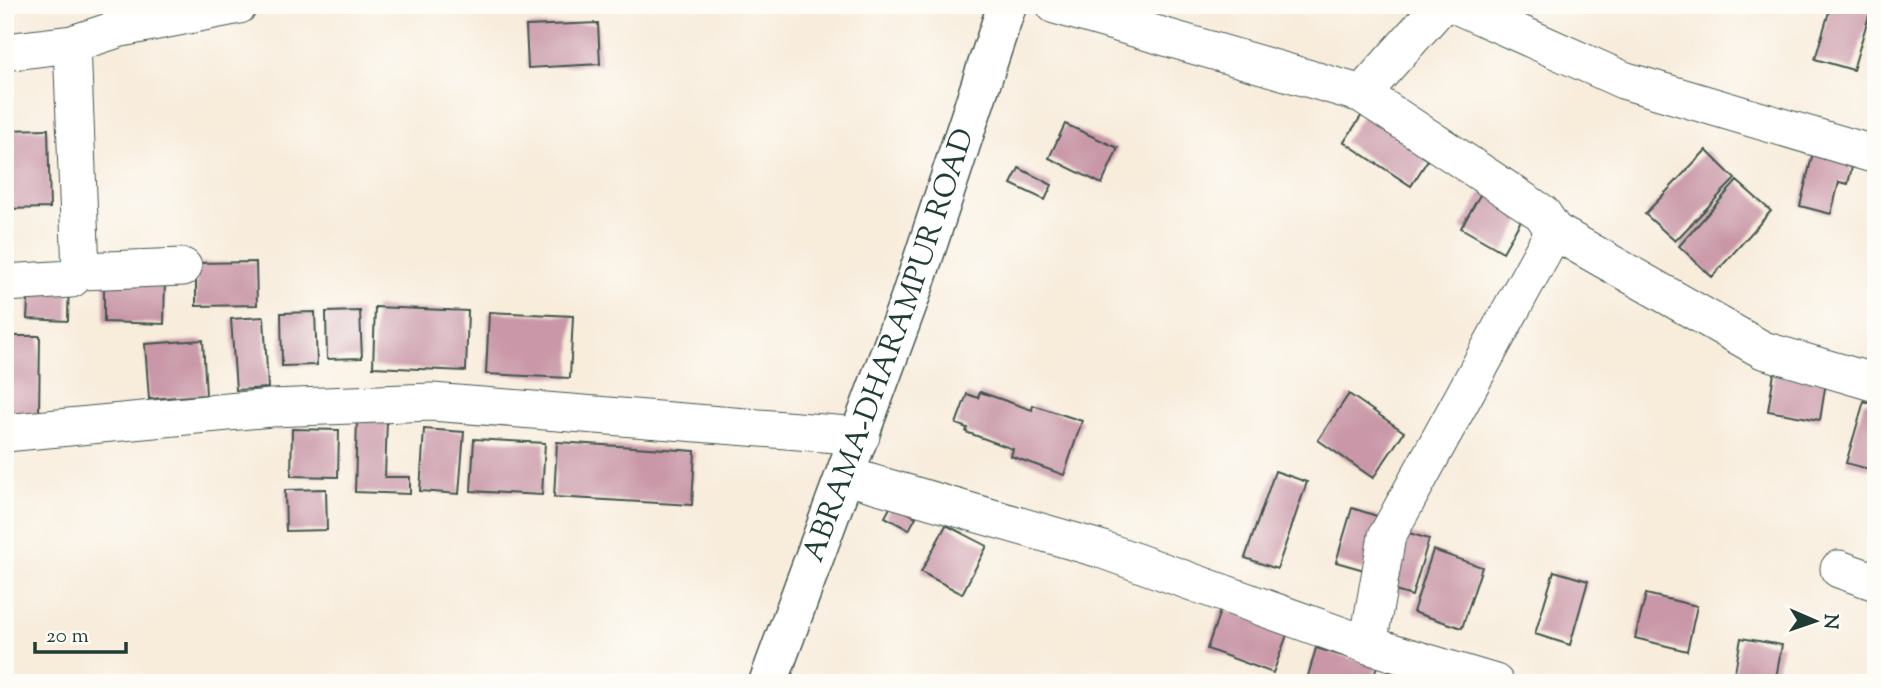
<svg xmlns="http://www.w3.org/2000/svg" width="1881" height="688" viewBox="0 0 1881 688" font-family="'Sorts Mill Goudy',serif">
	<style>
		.building { fill: #c997a7 }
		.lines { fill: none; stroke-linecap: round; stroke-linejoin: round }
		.minor-casing { stroke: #40574d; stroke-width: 39 }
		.major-casing { stroke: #40574d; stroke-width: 41 }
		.minor { stroke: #fff; stroke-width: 37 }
		.major { stroke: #fff; stroke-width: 38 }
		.labels { text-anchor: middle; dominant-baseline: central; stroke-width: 5; stroke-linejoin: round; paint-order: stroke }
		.street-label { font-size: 30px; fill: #1f3d34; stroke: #fdfcf7 }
	</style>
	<rect width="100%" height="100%" fill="#fdfcf7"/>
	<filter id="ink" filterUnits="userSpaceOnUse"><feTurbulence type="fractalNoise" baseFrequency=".0143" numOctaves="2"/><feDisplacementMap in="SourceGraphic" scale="14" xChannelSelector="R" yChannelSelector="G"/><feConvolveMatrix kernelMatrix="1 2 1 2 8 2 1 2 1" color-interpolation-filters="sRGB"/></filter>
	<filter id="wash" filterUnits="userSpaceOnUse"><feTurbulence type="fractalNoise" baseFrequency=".00686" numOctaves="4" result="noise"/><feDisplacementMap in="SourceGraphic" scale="28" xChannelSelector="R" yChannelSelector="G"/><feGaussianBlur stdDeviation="1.57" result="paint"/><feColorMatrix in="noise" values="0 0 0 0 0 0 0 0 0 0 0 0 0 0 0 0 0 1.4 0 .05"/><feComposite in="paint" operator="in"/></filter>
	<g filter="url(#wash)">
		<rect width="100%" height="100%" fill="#f8ecdb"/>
		<g id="blocks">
			<!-- building -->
			<path class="building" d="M1831 5H1872L1853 70 1815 59Z
				M598 23 600 64 528 68 526 26Z
				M1374 97 1440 141 1411 186 1344 142Z
				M1065 124 1118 148 1102 184 1049 158Z
				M48 129 50 208 5 209V130Z
				M1815 144 1855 154 1848 184 1839 182 1831 214 1800 206Z
				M1706 150 1735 179 1675 241 1645 214Z
				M1019 168 1052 185 1045 200 1011 184Z
				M1492 174 1534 198 1503 252 1461 228Z
				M1737 181 1771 211 1712 277 1679 246Z
				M256 262 257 305 196 306V263Z
				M30 267 69 269 68 321 27 319Z
				M104 277 165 278 164 324 104 322Z
				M375 307 468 311 466 371 373 367Z
				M360 311 362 358 327 359 326 312Z
				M315 312 317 365 282 366 281 313Z
				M489 312 573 316 570 378 486 374Z
				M264 317 268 388 236 390 231 319Z
				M5 336H40L39 415H5Z
				M203 340 206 395 149 399 145 344Z
				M1774 373 1826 382 1820 420 1768 411Z
				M980 392 1032 410 1033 405 1082 421 1064 475 1011 456 1013 449 966 432 967 428 956 424 967 394 978 398Z
				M1349 394 1404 432 1373 478 1318 440Z
				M1864 401 1876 405V471L1846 463Z
				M357 419 387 420 385 477H410V494L355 492Z
				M292 429 339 430 338 477 291 476Z
				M424 429 464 432 459 494 420 491Z
				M474 439 545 443 542 495 471 491Z
				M557 442 695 451 692 505 554 497Z
				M1275 471 1307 482 1277 569 1245 558Z
				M326 489 327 530 286 531 285 490Z
				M892 504 916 517 909 530 885 517Z
				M1352 508 1380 517 1364 570 1336 562Z
				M946 525 987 546 962 594 921 572Z
				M1402 531 1429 539 1412 596 1385 588Z
				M1433 550 1482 567 1462 628 1413 612Z
				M1554 571 1588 581 1570 645 1535 634Z
				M1646 594 1697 606 1687 651 1635 638Z
				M1221 608 1288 632 1273 673 1207 649Z
				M1741 638 1782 645 1775 683H1733Z
				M1316 648 1377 666 1372 683H1306Z
				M1387 672 1423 682V683H1384Z"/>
		</g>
	</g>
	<g filter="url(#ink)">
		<use href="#blocks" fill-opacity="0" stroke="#40574d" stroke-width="2"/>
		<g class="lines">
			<defs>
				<path id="minor" d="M1055 5 1362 94 1542 213 1554 231 1763 350 1876 383
					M1456 5 1623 80 1876 155
					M72 44 81 271
					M5 52 72 44 121 28 239 5
					M1362 94 1441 5
					M5 283 71 279 81 271 183 267
					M5 433 271 408 432 402 861 436
					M847 476 1100 549 1368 645 1495 683
					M1839 569 1876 582
					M1368 645 1387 536 1554 231"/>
				<g id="major">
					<path id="s1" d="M768 683 910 298 1007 5"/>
				</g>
			</defs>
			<!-- minor casing -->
			<use href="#minor" class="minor-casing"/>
			<!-- major casing -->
			<use href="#major" class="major-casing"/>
			<!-- minor -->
			<use href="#minor" class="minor"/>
			<!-- major -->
			<use href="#major" class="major"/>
		</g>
	</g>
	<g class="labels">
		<!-- street labels -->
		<g class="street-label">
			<text stroke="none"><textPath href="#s1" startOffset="359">ABRAMA-DHARAMPUR ROAD</textPath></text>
		</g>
	</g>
	<!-- margin -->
	<rect width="1881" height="688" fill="none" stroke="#fdfcf7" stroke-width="28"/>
	<!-- north arrow -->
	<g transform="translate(1815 621) rotate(92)" stroke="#fdfcf7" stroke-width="5" paint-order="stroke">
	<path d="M0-5L12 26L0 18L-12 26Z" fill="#1f3d34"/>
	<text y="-10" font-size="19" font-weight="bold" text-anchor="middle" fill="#1f3d34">N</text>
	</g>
	<!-- scale -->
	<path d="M35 642v10h91v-10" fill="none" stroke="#1f3d34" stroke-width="3.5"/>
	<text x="46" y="642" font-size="21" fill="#1f3d34" stroke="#fdfcf7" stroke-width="5" paint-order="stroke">20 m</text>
</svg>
